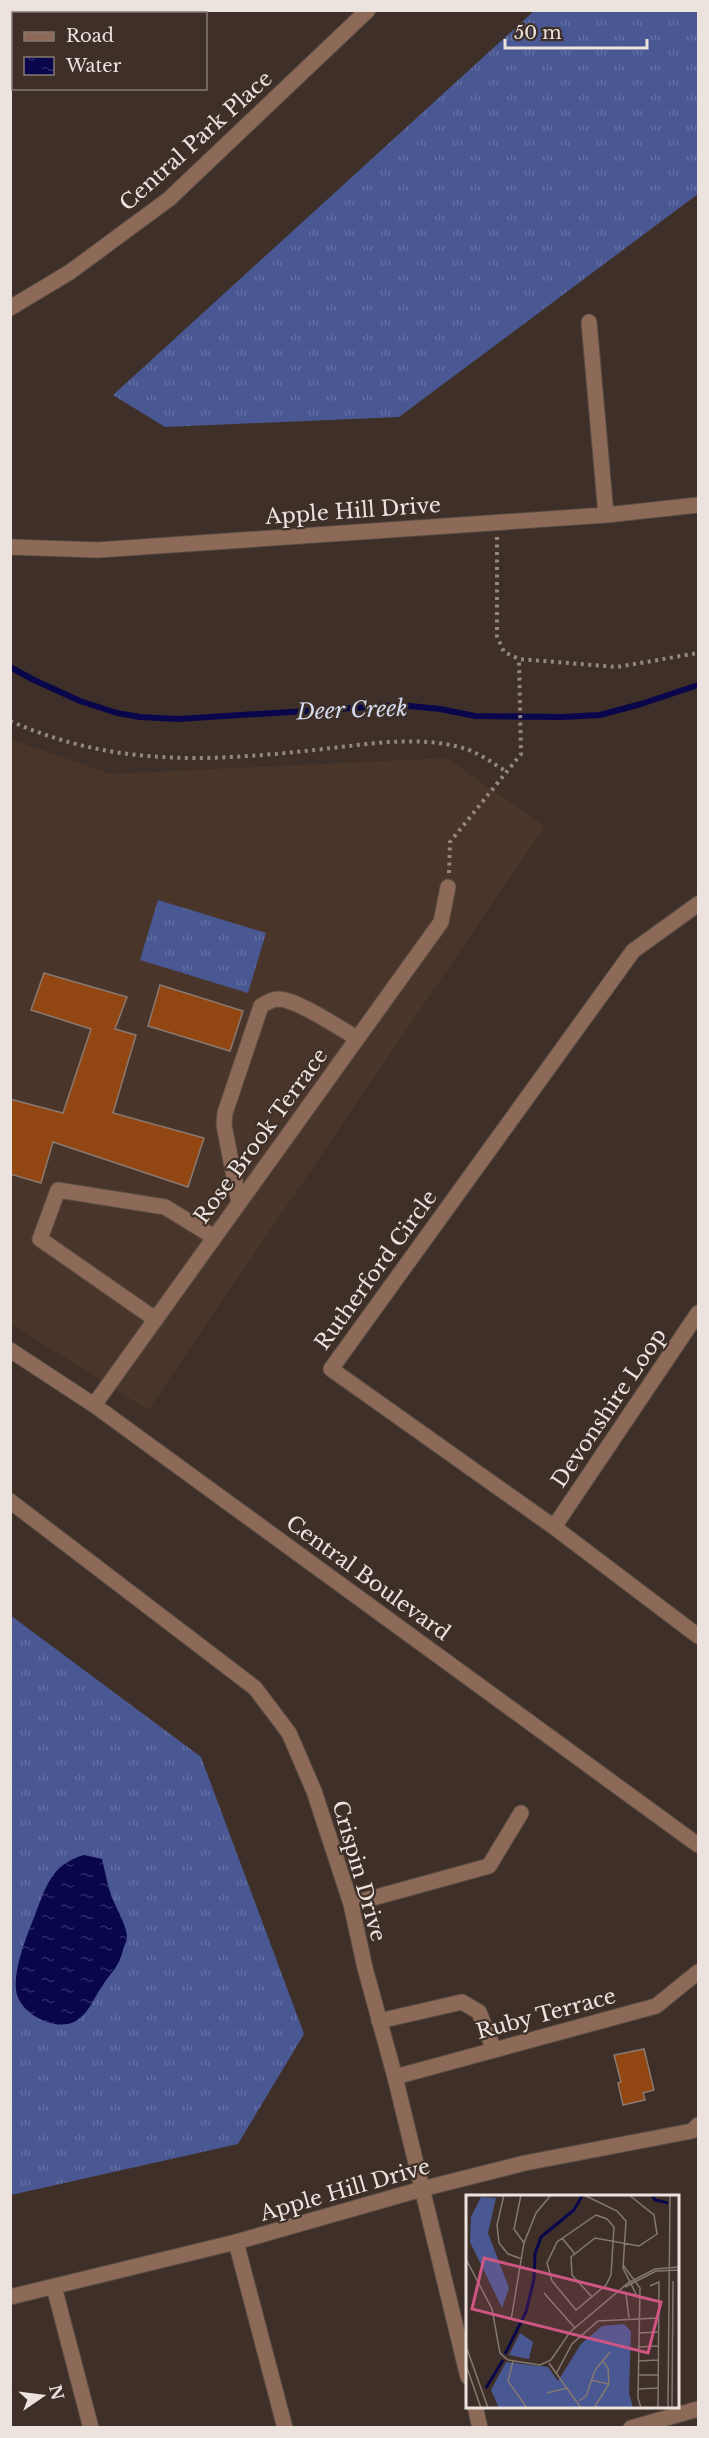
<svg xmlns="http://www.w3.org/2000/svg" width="709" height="2438" viewBox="0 0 709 2438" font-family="'Libre Baskerville',serif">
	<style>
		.built { fill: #4a352a }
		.grass { fill: url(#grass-tufts) }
		.water { fill: url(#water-ripples) }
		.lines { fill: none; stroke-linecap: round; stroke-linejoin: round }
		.stream { stroke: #0a064c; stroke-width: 6 }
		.building { fill: #924713; stroke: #8a7970; stroke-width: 1.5 }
		.minor-casing { stroke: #5a4d45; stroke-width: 17 }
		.path { stroke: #938780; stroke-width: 4; stroke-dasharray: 3 4.5; stroke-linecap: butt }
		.minor { stroke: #8d6a57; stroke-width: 15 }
		.labels { text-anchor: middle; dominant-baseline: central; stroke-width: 4.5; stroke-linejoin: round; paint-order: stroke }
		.street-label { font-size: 21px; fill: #ede3de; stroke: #3e3028 }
		.water-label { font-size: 22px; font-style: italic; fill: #d4daef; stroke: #3e3028 }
		.inset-river { fill: none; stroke: #0a064c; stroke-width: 3 }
		.inset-road { fill: none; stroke: #847871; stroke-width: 1.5 }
		.view { fill: #cf5582; fill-opacity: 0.15; stroke: #cf5582; stroke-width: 3 }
		.inset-edge { fill: none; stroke: #ede3de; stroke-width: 3 }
	</style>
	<defs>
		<pattern id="grass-tufts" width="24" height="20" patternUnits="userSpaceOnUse" patternTransform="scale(1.5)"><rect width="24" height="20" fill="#495893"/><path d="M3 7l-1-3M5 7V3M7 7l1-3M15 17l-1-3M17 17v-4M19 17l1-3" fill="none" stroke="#6470a2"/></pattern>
		<pattern id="water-ripples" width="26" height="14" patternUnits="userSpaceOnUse" patternTransform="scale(1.5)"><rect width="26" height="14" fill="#0a064c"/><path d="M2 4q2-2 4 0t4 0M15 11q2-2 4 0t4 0" fill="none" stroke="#2e2a65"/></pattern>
	</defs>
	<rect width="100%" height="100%" fill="#3e3028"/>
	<!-- built -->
	<path class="built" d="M10 739 111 774 446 758 545 826 148 1410 11 1324Z"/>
	<!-- grass -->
	<path class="grass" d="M535 10 698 11V194L399 417 165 427 113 395Z
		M158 900 266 933 248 993 140 960Z
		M10 1615 201 1757 304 2034 238 2144 11 2195Z"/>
	<!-- water -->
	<path class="water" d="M84 1855 102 1859C105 1871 107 1883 111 1895 115 1906 127 1926 127 1937 127 1941 124 1946 123 1950 119 1967 112 1971 103 1985 94 1997 90 2012 76 2021 56 2033 17 2013 16 1989 14 1967 27 1935 35 1915 46 1886 52 1864 84 1855Z"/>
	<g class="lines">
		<!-- stream -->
		<path class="stream" d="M10 667 34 680 80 701 117 713 140 717 178 719 400 705 440 709 475 716 563 717 600 715 641 704 698 685"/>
	</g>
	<!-- building -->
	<path class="building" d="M44 973 127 997 115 1029 136 1035 113 1113 204 1138 188 1187 53 1142 41 1183 10 1174V1099L63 1113 91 1029 31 1010Z
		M160 985 243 1011 230 1051 148 1026Z
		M644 2049 654 2090 643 2093 645 2100 623 2105 618 2083 621 2082 614 2055Z"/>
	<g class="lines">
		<defs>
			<path id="minor" d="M10 308 70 272 169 199 368 10
				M589 322 606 515
				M10 547 98 550 606 515 698 505
				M698 904 633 951 331 1369 554 1527 698 1636
				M239 1203 224 1125 225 1113 261 1006C267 1002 272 999 279 999 298 1000 339 1028 357 1038
				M155 1319 40 1239 58 1190 165 1207 214 1237
				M10 1350 94 1405 698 1845
				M94 1405 441 922 448 887
				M10 1501 255 1688 289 1733 314 1791 351 1904 365 1968 395 2077 468 2377
				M554 1527 698 1313
				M351 1904 489 1866 521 1813
				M379 2021 462 2002 479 2012 494 2050
				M395 2077 656 2006 698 1972
				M236 2242 285 2428
				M54 2287 91 2428
				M10 2297 236 2242 422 2189 525 2163 692 2131 698 2125
				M475 2406 480 2428
				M631 2428 698 2409"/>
		</defs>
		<!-- minor casing -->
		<use href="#minor" class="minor-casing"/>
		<!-- path -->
		<path class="path" d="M497 537V636L504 652 519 659 617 667 698 653
			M10 721C72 748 129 758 196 758 238 758 290 753 332 748 376 743 420 736 463 748 478 752 494 764 507 772
			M449 873 450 842 521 754 519 659"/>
		<!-- minor -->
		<use href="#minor" class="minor"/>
	</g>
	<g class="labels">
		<!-- street labels -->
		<g class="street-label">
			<text transform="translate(196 141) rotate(-42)">Central Park Place</text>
			<text transform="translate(353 511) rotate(-4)">Apple Hill Drive</text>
			<text transform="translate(261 1136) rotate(-54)">Rose Brook Terrace</text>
			<text transform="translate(376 1270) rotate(-54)">Rutherford Circle</text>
			<text transform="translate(609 1408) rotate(-56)">Devonshire Loop</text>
			<text transform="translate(368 1578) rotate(36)">Central Boulevard</text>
			<text transform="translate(359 1871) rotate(74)">Crispin Drive</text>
			<text transform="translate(546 2014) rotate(-15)">Ruby Terrace</text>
			<text transform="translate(345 2190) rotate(-16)">Apple Hill Drive</text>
		</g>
		<!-- water labels -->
		<g class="water-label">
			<text transform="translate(352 710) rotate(-2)">Deer Creek</text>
		</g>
	</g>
	<!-- overview -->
	<g transform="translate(466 2195)">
		<rect width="213" height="213" fill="#3e3028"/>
		<path d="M15 2 30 3 22 38 43 93 36 113 4 47 5 22ZM158 129 165 136 163 198 167 213H33L25 195 40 167 82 172 92 186 115 149 136 131Z" fill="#495893"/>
		<path d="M54 138 67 147 63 164 43 160Z" fill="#495893"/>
		<path class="inset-river" d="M186 0 189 5 202 8M39 159 60 117 68 84 69 59 75 42 108 15 116 1M20 193 37 165"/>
		<path class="inset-road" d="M38 0 31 30 33 48 42 59 56 64M55 0 48 34 58 48M118 0 151 16 160 26 157 73 172 103M130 20 141 24 148 32 145 80 140 90 110 115 86 86 81 68 91 47ZM96 43 109 59M0 64 26 114 34 158 42 165 74 170 85 165 104 137 162 88 189 74 213 72M157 70 174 93 172 203 175 213M184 91 193 87 192 213M159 92 190 76 213 75M78 98 109 133M160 99 163 123M126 102 106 80 105 62 129 43 173 51 191 39 188 20 163 0M45 125 58 48 70 18 85 0M172 138 193 137M0 151 22 213M172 152 192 151M47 166 42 186 61 213M172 166 192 165M83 168 115 213M0 170 15 213M90 179 106 149 132 126 193 123M172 180H192M125 185 143 189M172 194 192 193M81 198 102 193M113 206 120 201 129 175 144 157M128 213 143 189 142 173 136 165M202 213 204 0M206 213 207 86"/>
		<path class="view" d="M18 63 195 107 182 158 6 114Z"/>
		<rect width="213" height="213" class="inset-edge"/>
	</g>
	<!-- border -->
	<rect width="709" height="2438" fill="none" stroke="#ede3de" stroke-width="24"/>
	<!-- legend -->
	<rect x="12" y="12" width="195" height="78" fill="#3e3028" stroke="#847871" stroke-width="1.5"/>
	<rect x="24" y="32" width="30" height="9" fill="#8d6a57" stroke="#847871" stroke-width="1.5"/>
	<text x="66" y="42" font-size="18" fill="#ede3de">Road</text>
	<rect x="24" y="57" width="30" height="18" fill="url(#water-ripples)" stroke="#847871" stroke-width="1.5"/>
	<text x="66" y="72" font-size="18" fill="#ede3de">Water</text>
	<!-- north arrow -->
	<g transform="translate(42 2396) rotate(76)" stroke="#3e3028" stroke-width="4.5" paint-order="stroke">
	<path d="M0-4.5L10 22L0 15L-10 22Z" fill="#ede3de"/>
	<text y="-9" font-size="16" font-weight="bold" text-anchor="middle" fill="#ede3de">N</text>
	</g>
	<!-- scale -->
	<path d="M505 39v9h142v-9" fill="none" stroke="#ede3de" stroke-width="3"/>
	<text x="514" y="39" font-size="18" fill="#ede3de" stroke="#3e3028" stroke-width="4.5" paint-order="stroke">50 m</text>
</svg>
